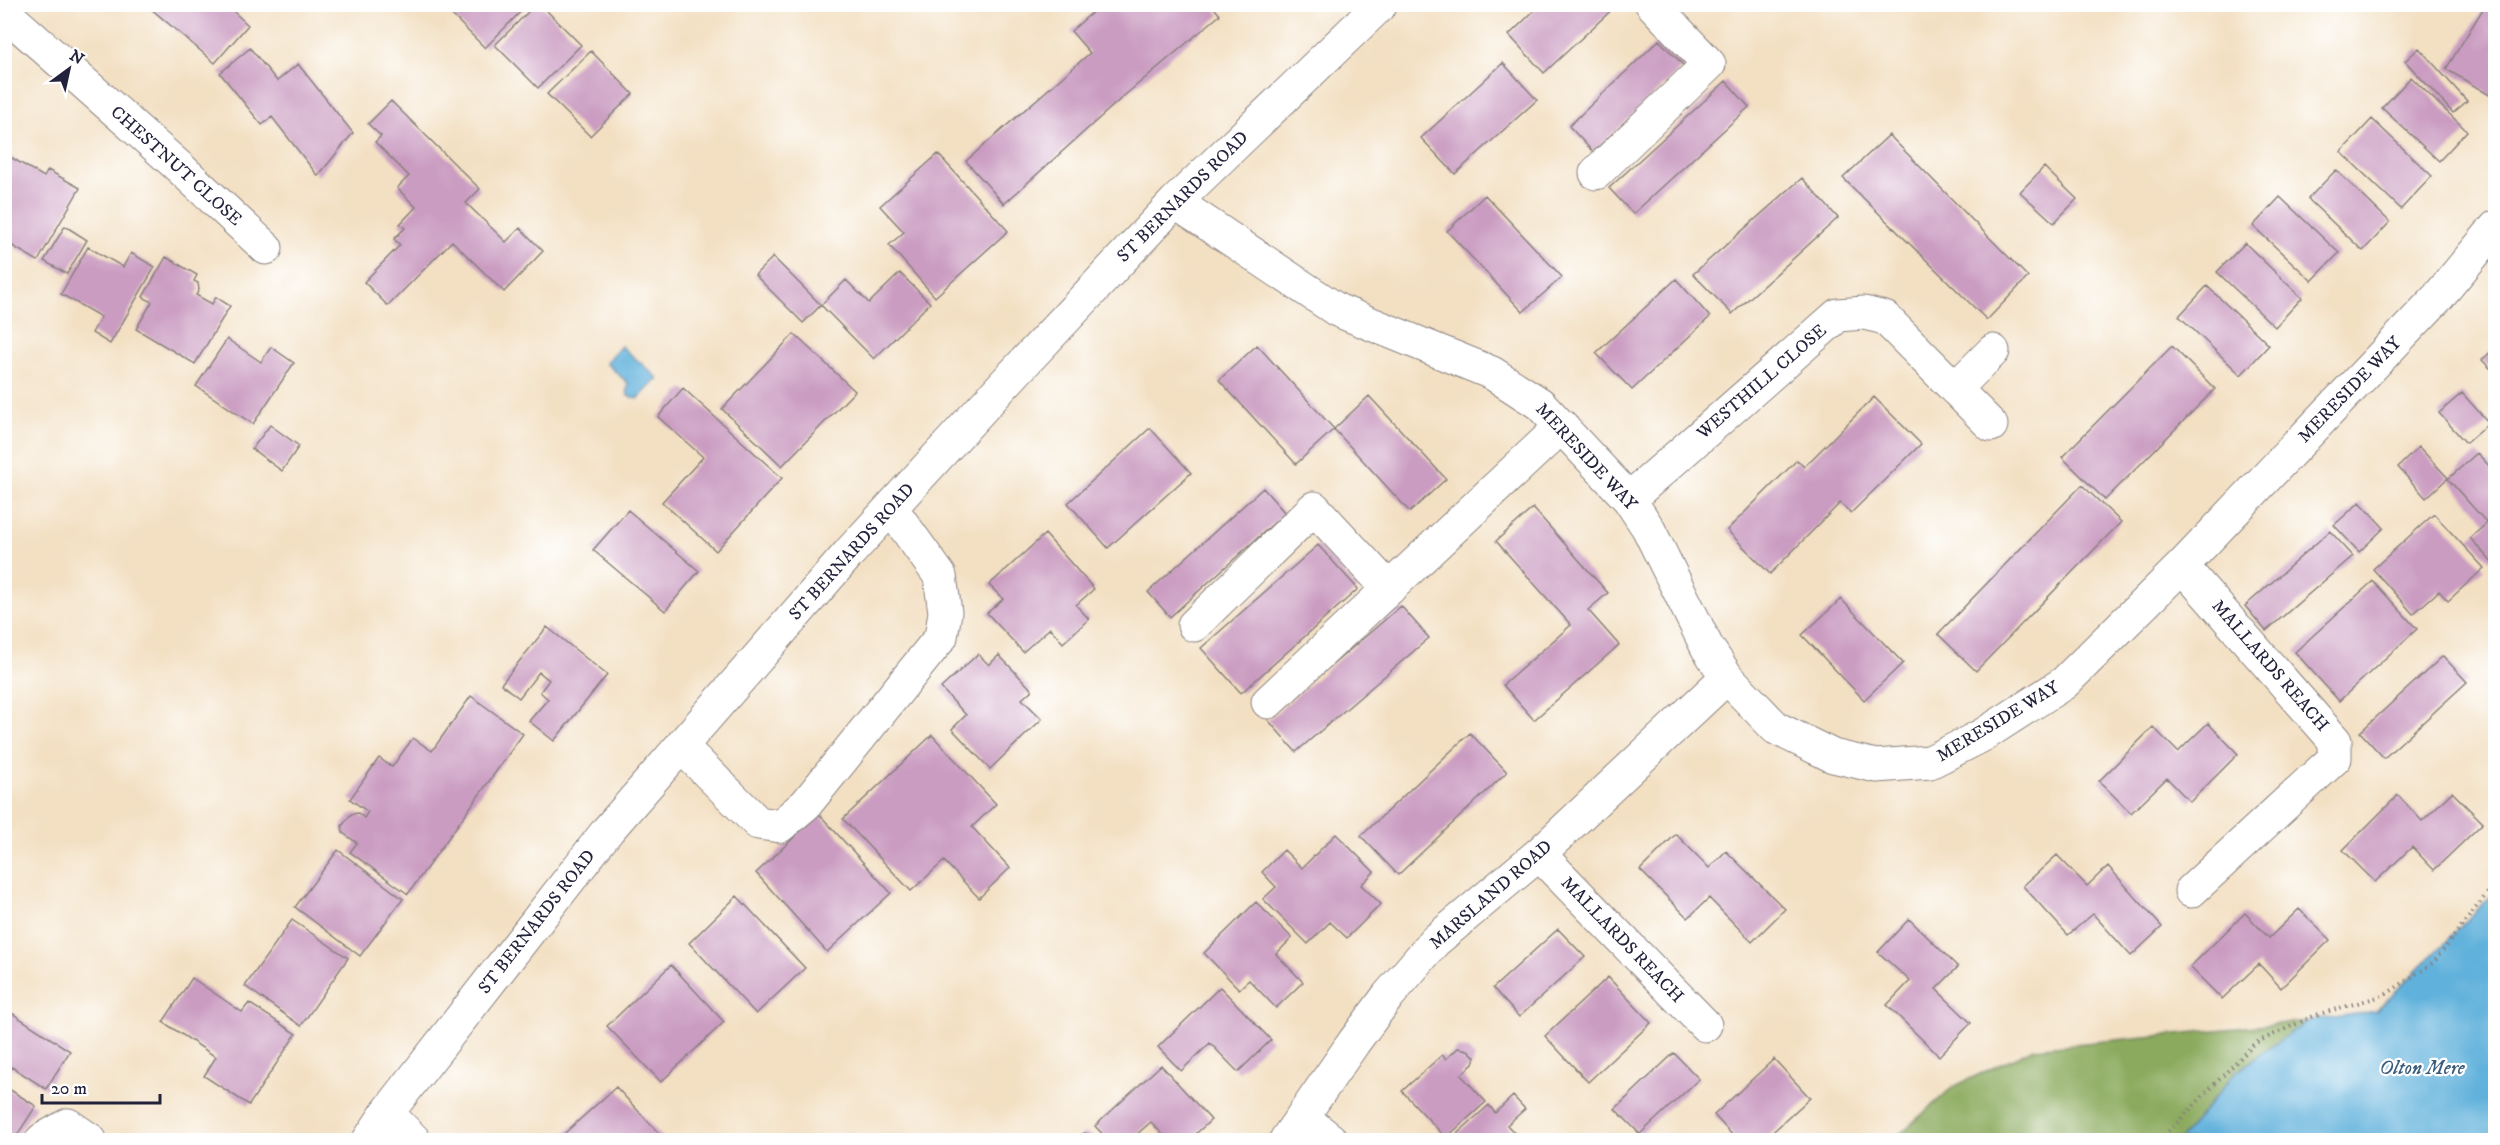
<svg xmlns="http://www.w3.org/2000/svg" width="2500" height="1145" viewBox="0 0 2500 1145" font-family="'IM FELL DW Pica',serif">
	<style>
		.forest { fill: #8baa5d; stroke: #56664c; stroke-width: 1.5 }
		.water { fill: #60b1db; stroke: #416a8b; stroke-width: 1.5 }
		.building { fill: #ca9cc1 }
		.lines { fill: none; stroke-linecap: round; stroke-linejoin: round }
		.minor-casing { stroke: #8a817f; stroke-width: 35 }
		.path { stroke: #8a817f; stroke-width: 4; stroke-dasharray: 1.5 4.5; stroke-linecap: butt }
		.minor { stroke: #fff; stroke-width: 33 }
		.labels { text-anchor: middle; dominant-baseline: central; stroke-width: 4.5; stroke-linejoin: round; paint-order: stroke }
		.street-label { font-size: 18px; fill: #22223b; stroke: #fff }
		.water-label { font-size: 20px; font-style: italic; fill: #3b5b7b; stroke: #fff }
	</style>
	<rect width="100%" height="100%" fill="#fff"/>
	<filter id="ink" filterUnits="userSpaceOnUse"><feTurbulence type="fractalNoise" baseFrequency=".0167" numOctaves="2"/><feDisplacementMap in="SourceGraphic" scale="12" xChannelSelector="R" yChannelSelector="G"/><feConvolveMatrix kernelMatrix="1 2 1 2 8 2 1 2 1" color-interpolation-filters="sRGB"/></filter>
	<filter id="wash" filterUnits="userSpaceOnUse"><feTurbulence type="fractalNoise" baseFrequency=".008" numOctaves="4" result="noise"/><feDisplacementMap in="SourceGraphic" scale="24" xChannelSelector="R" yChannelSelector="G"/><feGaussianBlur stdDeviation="1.35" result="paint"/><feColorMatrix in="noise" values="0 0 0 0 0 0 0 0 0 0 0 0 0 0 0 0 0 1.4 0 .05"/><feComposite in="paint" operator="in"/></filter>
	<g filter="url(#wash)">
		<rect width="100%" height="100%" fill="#f3e0c3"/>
		<!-- forest -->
		<path class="forest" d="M2307 1021 2235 1073 2180 1140H1893L1953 1087 2034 1048Z"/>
		<!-- water -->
		<path class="water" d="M621 346 658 378 638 399 628 396 627 389 629 384 606 363Z
			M2495 892V1140H2180L2235 1073 2307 1021 2376 1011Z"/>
		<g id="blocks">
			<!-- building -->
			<path class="building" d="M151 4H240L234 12 248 25 215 63 149 7Z
				M441 4H528L485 48Z
				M536 4H540L581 45 538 88 495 45Z
				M1102 4H1211L1220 15 1125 95 1004 204 966 161 1090 53 1071 31Z
				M1541 4H1618L1544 73 1509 35Z
				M2486 4H2496V99L2446 69Z
				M1659 40 1684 66 1593 152 1569 126Z
				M250 48 277 81 298 64 353 133 318 176 272 117 262 125 220 73Z
				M2419 48 2467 101 2453 113 2405 61Z
				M591 51 633 94 590 136 547 94Z
				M1503 63 1537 100 1455 174 1421 138Z
				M2411 77 2467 131 2439 161 2382 108Z
				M1726 81 1749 107 1633 214 1609 188Z
				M391 101 480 189 466 203 506 242 520 228 543 251 504 292 452 241 388 306 364 282 400 245 394 239 405 228 400 224 416 207 397 188 409 176 375 142 381 136 368 124Z
				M2372 119 2432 176 2401 209 2341 152Z
				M1889 135 2028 277 1987 320 1843 178Z
				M938 154 1008 231 935 297 889 245 904 232 880 206Z
				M7 155 44 177 48 170 80 188 38 261 4 241V233L12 221 4 216V160Z
				M2044 167 2077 199 2054 223 2020 192Z
				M2336 170 2390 222 2363 251 2308 199Z
				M1802 178 1838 218 1732 314 1693 274Z
				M1485 195 1562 277 1523 312 1447 231Z
				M2280 197 2339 253 2312 281 2253 226Z
				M65 226 87 240 67 274 44 261Z
				M2245 243 2302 298 2275 327 2217 272Z
				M88 247 123 267 131 253 155 267 110 344 92 333 101 317 61 294Z
				M166 257 197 275 194 281 198 283 199 290 196 295 212 304 216 297 230 306 195 364 136 329 152 302 143 297Z
				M773 257 821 305 803 323 755 275Z
				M900 273 930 303 874 359 821 305 846 280 869 303Z
				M1676 279 1710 317 1632 390 1596 353Z
				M2207 286 2269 345 2241 375 2179 316Z
				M794 334 855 391 782 466 722 409Z
				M227 339 261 362 271 347 294 363 253 424 196 386Z
				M1257 345 1334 429 1369 396 1446 479 1410 512 1334 429 1296 464 1219 380Z
				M2172 346 2215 389 2105 500 2062 457Z
				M2496 347V374L2482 360Z
				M683 388 782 478 716 551 662 502 703 457 658 417Z
				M2462 393 2489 423 2466 443 2439 413Z
				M1874 397 1921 444 1851 513 1840 503 1770 574 1727 530 1797 460 1804 467Z
				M270 425 299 446 282 471 252 449Z
				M1150 428 1191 473 1108 548 1068 503Z
				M2419 447 2448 478 2426 498 2398 467Z
				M2477 453 2496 473V567L2470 538 2487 523 2448 479Z
				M2082 485 2121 522 1976 671 1938 634Z
				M1263 488 1285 513 1170 617 1148 592Z
				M2360 502 2384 528 2359 552 2334 525Z
				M1533 508 1608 593 1588 610 1619 645 1534 720 1503 685 1571 625 1496 541Z
				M628 510 699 571 665 611 593 550Z
				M2434 514 2484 568 2448 601 2439 591 2413 614 2373 569Z
				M2330 531 2353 556 2266 631 2245 606Z
				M1045 534 1094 589 1076 605 1089 619 1063 643 1050 628 1023 652 987 613 1003 599 989 585Z
				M1318 545 1358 589 1241 693 1201 648Z
				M2373 581 2417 629 2339 701 2295 652Z
				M1841 599 1903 663 1864 700 1802 635Z
				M1401 606 1429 638 1296 752 1268 720Z
				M547 627 607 675 554 741 529 721 548 699 540 692 549 680 539 672 519 698 501 684Z
				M978 654 989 665 999 655 1032 690 1022 699 1042 719 990 769 952 729 966 715 941 688Z
				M2443 656 2467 682 2384 758 2360 732Z
				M471 696 523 734 408 894 350 852 357 843 343 833 342 826 351 814 358 813 364 818 368 812 350 799 379 758 392 767 413 738 432 751Z
				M2208 723 2238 754 2190 802 2167 778 2131 813 2099 781 2153 727 2178 752Z
				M1470 733 1507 772 1398 875 1361 836Z
				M932 735 996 804 972 827 1010 868 979 898 944 861 911 891 843 819Z
				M2452 792 2483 823 2434 870 2412 847 2375 882 2343 850 2398 795 2422 821Z
				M819 814 891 893 827 952 756 873Z
				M1336 834 1374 872 1361 885 1381 904 1347 938 1330 922 1308 944 1263 899 1276 887 1262 872 1284 850 1302 868Z
				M1676 834 1709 868 1726 851 1785 909 1752 942 1709 898 1688 918 1640 870Z
				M338 850 403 899 360 956 295 907Z
				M2057 855 2087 886 2108 866 2162 927 2131 956 2093 914 2068 935 2023 886Z
				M737 896 805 968 756 1014 689 943Z
				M1256 902 1292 938 1276 954 1303 982 1276 1008 1249 980 1239 989 1204 953Z
				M2299 909 2330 940 2281 988 2259 964 2222 999 2190 967 2245 913 2269 938Z
				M1909 919 1958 967 1936 989 1971 1023 1939 1056 1887 1005 1910 981 1878 952Z
				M292 920 348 958 301 1026 245 986Z
				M1558 929 1585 957 1519 1017 1493 988Z
				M671 965 724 1022 661 1082 607 1026Z
				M1608 977 1651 1023 1588 1082 1545 1036Z
				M192 978 242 1012 249 1003 296 1034 249 1105 204 1076 216 1057 163 1022Z
				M1220 987 1271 1040 1238 1072 1210 1043 1181 1071 1158 1047Z
				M4 1008 70 1051 46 1089 12 1067 4 1078Z
				M1458 1048 1468 1050 1475 1057 1473 1064 1461 1075 1486 1102 1446 1138 1402 1091 1442 1055 1446 1059Z
				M1674 1053 1699 1079 1640 1134 1615 1109Z
				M1774 1059 1810 1098 1765 1139 1767 1140H1730L1734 1137 1714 1115Z
				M1161 1065 1211 1120 1189 1140H1168L1151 1122 1130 1140H1108L1095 1126Z
				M4 1086 36 1106 14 1140 4 1134Z
				M616 1087 665 1140H557Z
				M1513 1096 1525 1109 1507 1125 1521 1140H1450L1489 1105 1495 1113Z
				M1084 1133 1089 1134 1096 1140H1077Z"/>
		</g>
	</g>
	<g filter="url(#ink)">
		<use href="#blocks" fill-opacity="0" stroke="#8a817f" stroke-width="1.5"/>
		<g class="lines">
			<defs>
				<path id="minor" d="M4 12 178 166 266 248
					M1596 173 1709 64 1652 4
					M1175 202 1337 310 1492 373 1540 404 1629 499 1648 528 1707 647 1727 677 1776 728 1833 756 1876 766 1930 762 1983 735 2064 683 2182 566 2438 297 2496 227
					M1955 389 1993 351
					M1629 499 1838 315 1864 313 1885 318 1991 425
					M2182 566 2335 741V758L2191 891
					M1194 625 1314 508 1389 589
					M1268 702 1562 426
					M681 746 758 823 780 826 806 804 941 637 945 612 940 576 891 508
					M1539 854 1705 1025
					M387 1113 414 1140
					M1303 1118 1331 1140
					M42 1140 68 1125 90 1140
					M369 1140 387 1113 608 830 850 552 1007 381 1175 202 1381 4
					M1286 1140 1354 1042 1388 996 1435 941 1539 854 1727 677"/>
			</defs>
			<!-- minor casing -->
			<use href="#minor" class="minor-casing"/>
			<!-- path -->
			<path class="path" d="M2160 1140 2255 1043 2316 1015 2385 995 2433 963 2496 882"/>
			<!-- minor -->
			<use href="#minor" class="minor"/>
		</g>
	</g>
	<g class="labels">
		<!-- street labels -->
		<g class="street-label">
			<text transform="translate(176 166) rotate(42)">CHESTNUT CLOSE</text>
			<text transform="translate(1183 197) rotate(-45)">ST BERNARDS ROAD</text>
			<text transform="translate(1762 382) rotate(-41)">WESTHILL CLOSE</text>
			<text transform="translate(2350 390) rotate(-46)">MERESIDE WAY</text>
			<text transform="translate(1586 457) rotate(47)">MERESIDE WAY</text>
			<text transform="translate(852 552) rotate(-48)">ST BERNARDS ROAD</text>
			<text transform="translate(2270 666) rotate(49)">MALLARDS REACH</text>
			<text transform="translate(1998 722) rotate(-31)">MERESIDE WAY</text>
			<text transform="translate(1491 895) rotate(-41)">MARSLAND ROAD</text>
			<text transform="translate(537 922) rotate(-52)">ST BERNARDS ROAD</text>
			<text transform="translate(1622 940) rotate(46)">MALLARDS REACH</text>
		</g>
		<!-- water labels -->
		<g class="water-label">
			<text x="2422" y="1068">Olton Mere</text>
		</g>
	</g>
	<!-- margin -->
	<rect width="2500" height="1145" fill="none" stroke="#fff" stroke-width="24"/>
	<!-- north arrow -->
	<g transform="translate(69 69) rotate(33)" stroke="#ffffff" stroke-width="4.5" paint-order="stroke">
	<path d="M0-4.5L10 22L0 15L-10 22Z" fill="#22223b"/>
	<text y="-9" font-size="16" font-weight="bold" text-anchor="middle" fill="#22223b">N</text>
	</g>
	<!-- scale -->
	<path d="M42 1094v9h118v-9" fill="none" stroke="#22223b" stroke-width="3"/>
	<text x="51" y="1094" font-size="18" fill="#22223b" stroke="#ffffff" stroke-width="4.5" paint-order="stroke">20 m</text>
</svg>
